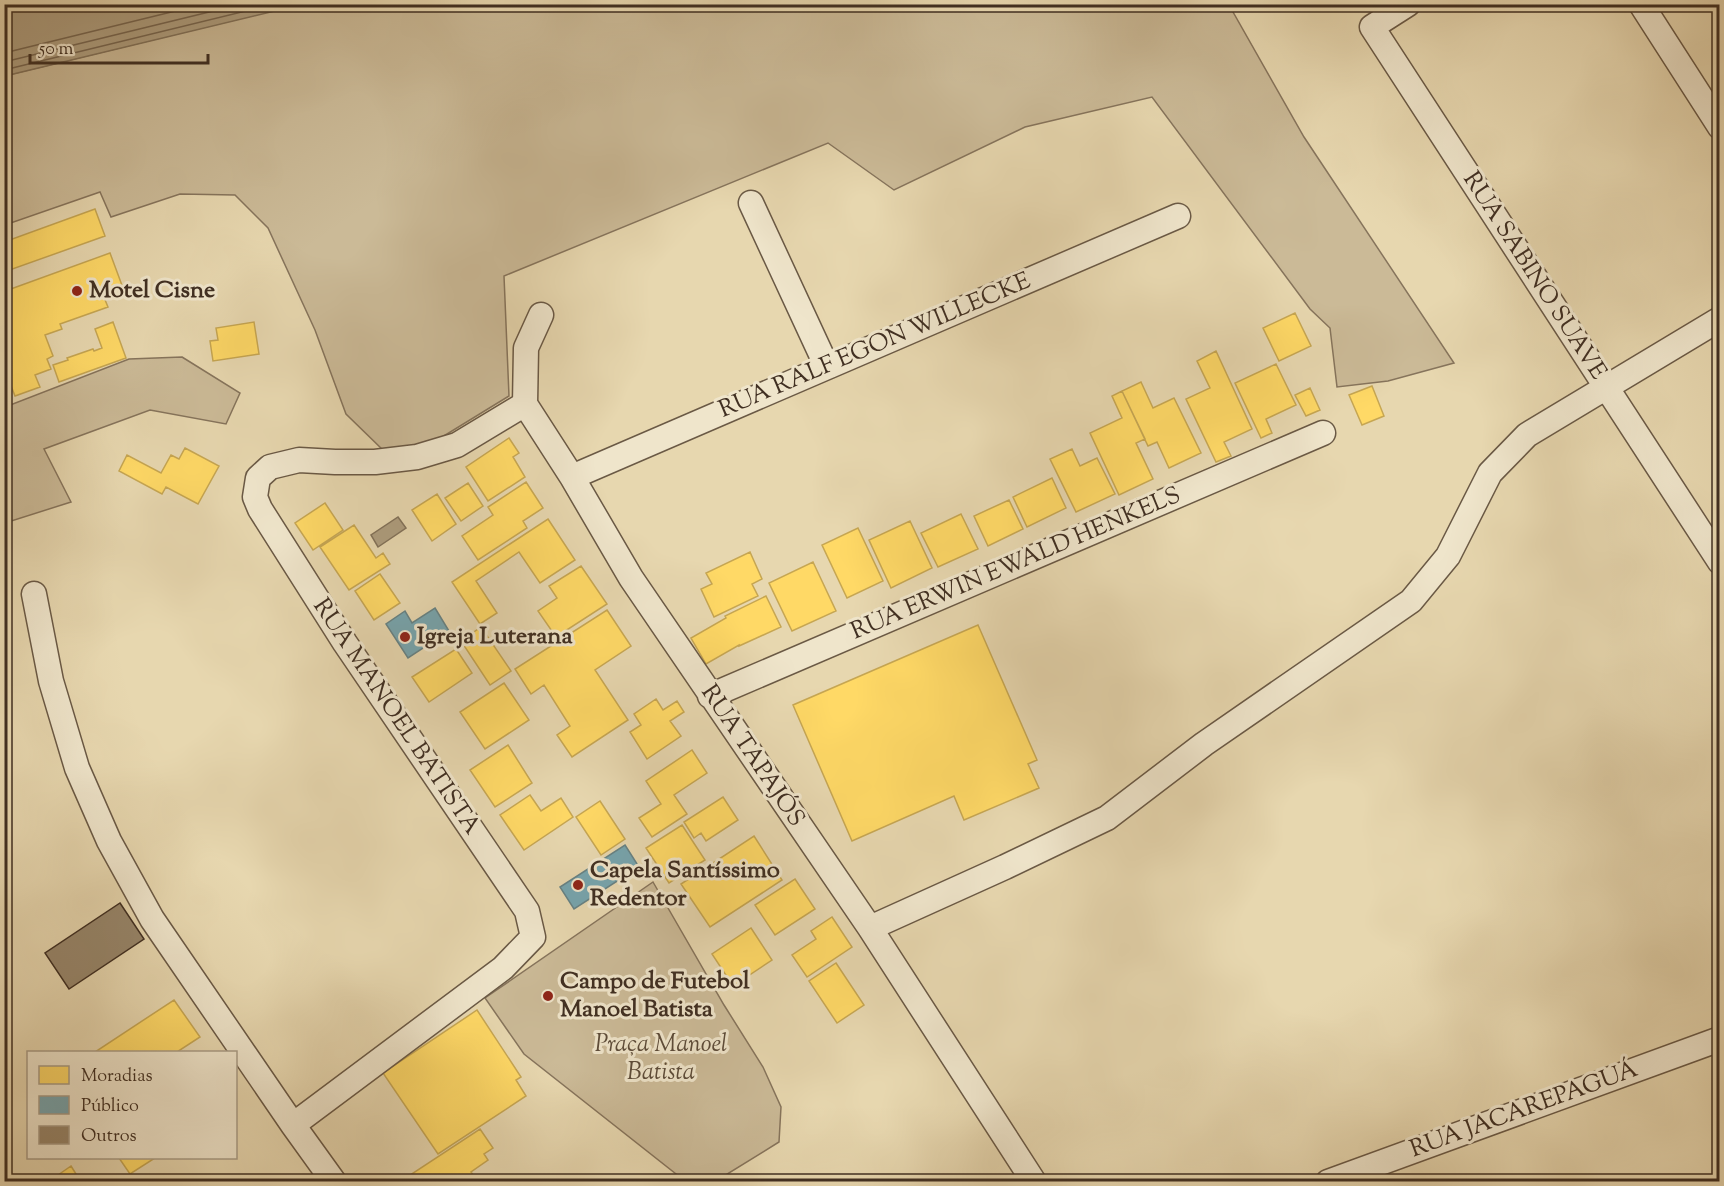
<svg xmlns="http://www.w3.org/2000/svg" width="1724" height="1186" viewBox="0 0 1724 1186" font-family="'Sorts Mill Goudy',serif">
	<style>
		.green { fill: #cbba97; stroke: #86745c; stroke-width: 1.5 }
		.water { fill: #ae9e7f; stroke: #82725a; stroke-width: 1.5 }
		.homes { fill: #ffd966; stroke: #c6a652; stroke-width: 1.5 }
		.public { fill: #76a5af; stroke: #668285; stroke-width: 1.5 }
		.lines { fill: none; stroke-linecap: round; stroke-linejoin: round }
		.shore { stroke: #776650; stroke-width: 1.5 }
		.building { fill: #97866b; stroke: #402f22; stroke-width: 1.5 }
		.street-casing { stroke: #6a5945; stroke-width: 27 }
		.street { stroke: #efe5cb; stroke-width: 24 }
		.poi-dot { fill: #8f2418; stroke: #efe5cb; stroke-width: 2 }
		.labels { text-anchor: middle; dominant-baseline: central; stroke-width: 6; stroke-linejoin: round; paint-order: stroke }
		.street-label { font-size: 24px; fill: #402f22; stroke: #efe5cb }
		.poi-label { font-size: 24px; font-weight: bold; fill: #402f22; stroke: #efe5cb; text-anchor: start }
		.park-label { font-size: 24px; font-style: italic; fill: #5c4b39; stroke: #efe5cb }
	</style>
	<rect width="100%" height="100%" fill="#e7d7af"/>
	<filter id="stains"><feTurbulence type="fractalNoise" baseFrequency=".00333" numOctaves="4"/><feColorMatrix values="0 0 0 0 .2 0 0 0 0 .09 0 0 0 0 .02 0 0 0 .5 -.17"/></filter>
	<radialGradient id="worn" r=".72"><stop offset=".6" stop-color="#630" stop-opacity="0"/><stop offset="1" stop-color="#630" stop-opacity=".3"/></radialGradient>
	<!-- green -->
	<path class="green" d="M300 4H800L812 7 816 4 1229 5 1304 137 1454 363 1388 381 1337 387 1330 328 1310 309 1152 97 1025 127 894 190 828 143 504 276 509 396 421 450 384 451 346 414 315 330 268 228 235 195 180 194 111 217 100 192 5 225 4 76Z
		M182 357 240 393 226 424 150 410 44 449 71 502 5 523V407L129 359Z
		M653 882 724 1005 763 1067 781 1107 779 1142 716 1181H685L524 1054 485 998Z"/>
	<!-- water -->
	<path class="water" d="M5 4H300V5L5 76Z
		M398 517 406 528 378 547 371 535Z"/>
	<!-- homes -->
	<path class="homes" d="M95 209 105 236 4 272V242Z
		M110 253 123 288 103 295 108 307 60 324 62 329 45 335 53 356 47 359 51 369 35 375 40 387 15 396 4 368V296L9 294 8 290Z
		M1295 313 1311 346 1279 361 1263 328Z
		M113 322 126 358 59 382 53 365 68 360 67 358 93 349 94 351 102 348 95 329Z
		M254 322 259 354 213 361 210 341 218 340 216 328Z
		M1216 351 1252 429 1224 442 1231 456 1216 462 1186 399 1210 388 1197 361Z
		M1276 364 1296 405 1266 419 1272 433 1261 438 1235 383Z
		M1141 382 1153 408 1174 398 1201 453 1169 468 1157 442 1148 446 1122 391Z
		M1372 386 1384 416 1362 425 1349 395Z
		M1310 388 1320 410 1306 416 1295 395Z
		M1122 391 1145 439 1136 443 1153 479 1119 495 1090 433 1122 418 1112 396Z
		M509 438 519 453 513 457 525 477 488 501 466 467Z
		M185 448 219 466 198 504 166 487 162 494 119 471 127 455 161 473 171 455 179 459Z
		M1072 449 1080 466 1097 458 1115 494 1076 512 1050 459Z
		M1052 478 1066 508 1027 527 1013 497Z
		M526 482 543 508 523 521 527 528 478 560 462 536 493 515 488 507Z
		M468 483 483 506 461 521 445 498Z
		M437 494 456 524 432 541 412 510Z
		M1009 500 1023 529 988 546 974 516Z
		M325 503 343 530 313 550 295 523Z
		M961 514 978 549 938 567 921 533Z
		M548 519 575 560 540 583 519 552 476 581 497 613 480 624 452 582Z
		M910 521 932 568 891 588 869 540Z
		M354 525 376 558 383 553 390 564 349 590 320 547Z
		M858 528 883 581 847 598 822 545Z
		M750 552 762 579 752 584 758 596 714 617 701 589 712 584 706 573Z
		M813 562 836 611 792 631 769 583Z
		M581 566 607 604 556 637 538 611 557 598 549 586Z
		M380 574 400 603 374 620 355 591Z
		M766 596 781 627 739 646V645L706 664 691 638 726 618 725 616Z
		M607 610 631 646 595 670 628 720 572 757 557 735 570 726 544 685 531 694 515 669Z
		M978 625 1037 760 1028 764 1039 788 964 820 954 796 852 841 793 705Z
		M481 627 511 671 490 685 461 641Z
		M456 649 472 673 429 702 412 677Z
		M504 683 529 720 485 749 460 712Z
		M656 699 663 710 677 701 684 712 670 721 681 736 647 759 630 732 641 725 634 714Z
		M508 745 532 783 495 807 470 770Z
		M692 750 707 773 674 795 687 814 652 837 639 818 661 804 646 781Z
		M530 795 541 811 561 798 573 817 524 850 500 815Z
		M723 797 738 820 706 841 701 833 694 838 684 822Z
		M600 801 625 839 601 855 576 817Z
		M682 825 705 860 669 883 646 848Z
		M754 836 782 880 710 927 681 884Z
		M795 879 815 909 775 935 755 905Z
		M832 917 852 947 807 977 792 955 816 939 811 931Z
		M751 928 772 960 733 986 712 954Z
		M836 963 864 1005 837 1023 809 981Z
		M174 1000 200 1037 177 1052H95Z
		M477 1010 521 1077 516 1080 526 1096 438 1154 383 1073Z
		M480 1129 493 1148 484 1154 488 1160 471 1172 474 1176 466 1182H405L404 1179Z
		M119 1158H155L130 1174Z
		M71 1166 81 1182H48Z"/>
	<!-- public -->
	<path class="public" d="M435 608 449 631 408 658 386 624 405 611 412 623Z
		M625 845 639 867 574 909 560 887Z"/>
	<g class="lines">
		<!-- shore -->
		<path class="shore" d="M4 53 204 4
			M4 62 242 4
			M4 70 274 4"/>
	</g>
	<!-- building -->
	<path class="building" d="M120 903 144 939 69 989 45 953Z"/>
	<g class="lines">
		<defs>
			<path id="street" d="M1408 4 1372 27 1720 562
				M1641 4 1720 127
				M751 203 827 367
				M541 315 526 348 525 404 572 477 631 578 870 928 1034 1182
				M572 477 1178 216
				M34 594 51 681 77 768 109 841 152 919 293 1125 334 1182
				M710 696 1323 433
				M870 928 1005 867 1107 818 1204 744 1411 601 1448 556 1490 473 1527 435 1720 319
				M293 1125 503 968 533 937 527 911 345 643 260 509 255 497 258 478 270 467 299 460 335 462H375L417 457 457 445 525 404
				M1328 1182 1720 1039"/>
		</defs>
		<!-- street casing -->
		<use href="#street" class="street-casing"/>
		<!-- street -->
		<use href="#street" class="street"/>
	</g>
	<!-- markers -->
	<g class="poi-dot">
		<circle cx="77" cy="291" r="6"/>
		<circle cx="405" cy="637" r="6"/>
		<circle cx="578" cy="885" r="6"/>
		<circle cx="548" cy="996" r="6"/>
	</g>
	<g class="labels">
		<!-- street labels -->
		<g class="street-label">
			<text transform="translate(1534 276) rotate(57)">RUA SABINO SUAVE</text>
			<text transform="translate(875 346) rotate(-23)">RUA RALF EGON WILLECKE</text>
			<text transform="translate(1016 564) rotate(-23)">RUA ERWIN EWALD HENKELS</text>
			<text transform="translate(396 717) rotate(56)">RUA MANOEL BATISTA</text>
			<text transform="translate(752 756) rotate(56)">RUA TAPAJÓS</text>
			<text transform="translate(1524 1110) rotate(-20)">RUA JACAREPAGUÁ</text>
		</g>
		<!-- poi labels -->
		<g class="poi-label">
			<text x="89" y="291">Motel Cisne</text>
			<text x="417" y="637">Igreja Luterana</text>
			<text x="590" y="871">Capela Santíssimo<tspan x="590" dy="28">Redentor</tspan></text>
			<text x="560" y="982">Campo de Futebol<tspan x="560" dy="28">Manoel Batista</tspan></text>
		</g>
		<!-- park labels -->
		<g class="park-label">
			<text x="661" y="1045">Praça Manoel<tspan x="661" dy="28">Batista</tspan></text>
		</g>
	</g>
	<!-- margin -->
	<rect width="1724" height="1186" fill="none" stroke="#e7d7af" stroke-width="24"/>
	<rect x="6" y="6" width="1712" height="1174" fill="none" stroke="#402f22" stroke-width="3"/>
	<rect x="12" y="12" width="1700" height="1162" fill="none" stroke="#402f22" stroke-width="1.5"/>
	<!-- legend -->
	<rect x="27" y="1051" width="210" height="108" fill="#efe5cb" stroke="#a99c87" stroke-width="1.5"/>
	<rect x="39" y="1066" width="30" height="18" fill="#ffd966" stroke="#a99c87" stroke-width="1.5"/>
	<text x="81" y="1081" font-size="18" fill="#402f22">Moradias</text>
	<rect x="39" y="1096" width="30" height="18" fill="#76a5af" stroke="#a99c87" stroke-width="1.5"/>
	<text x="81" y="1111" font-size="18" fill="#402f22">Público</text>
	<rect x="39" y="1126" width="30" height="18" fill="#97866b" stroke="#a99c87" stroke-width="1.5"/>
	<text x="81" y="1141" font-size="18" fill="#402f22">Outros</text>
	<!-- scale -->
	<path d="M30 54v9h178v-9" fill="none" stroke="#402f22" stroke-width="3"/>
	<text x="39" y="54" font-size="18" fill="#402f22" stroke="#efe5cb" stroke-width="4.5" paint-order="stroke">50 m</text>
	<rect width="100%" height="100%" filter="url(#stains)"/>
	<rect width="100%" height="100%" fill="url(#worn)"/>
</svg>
